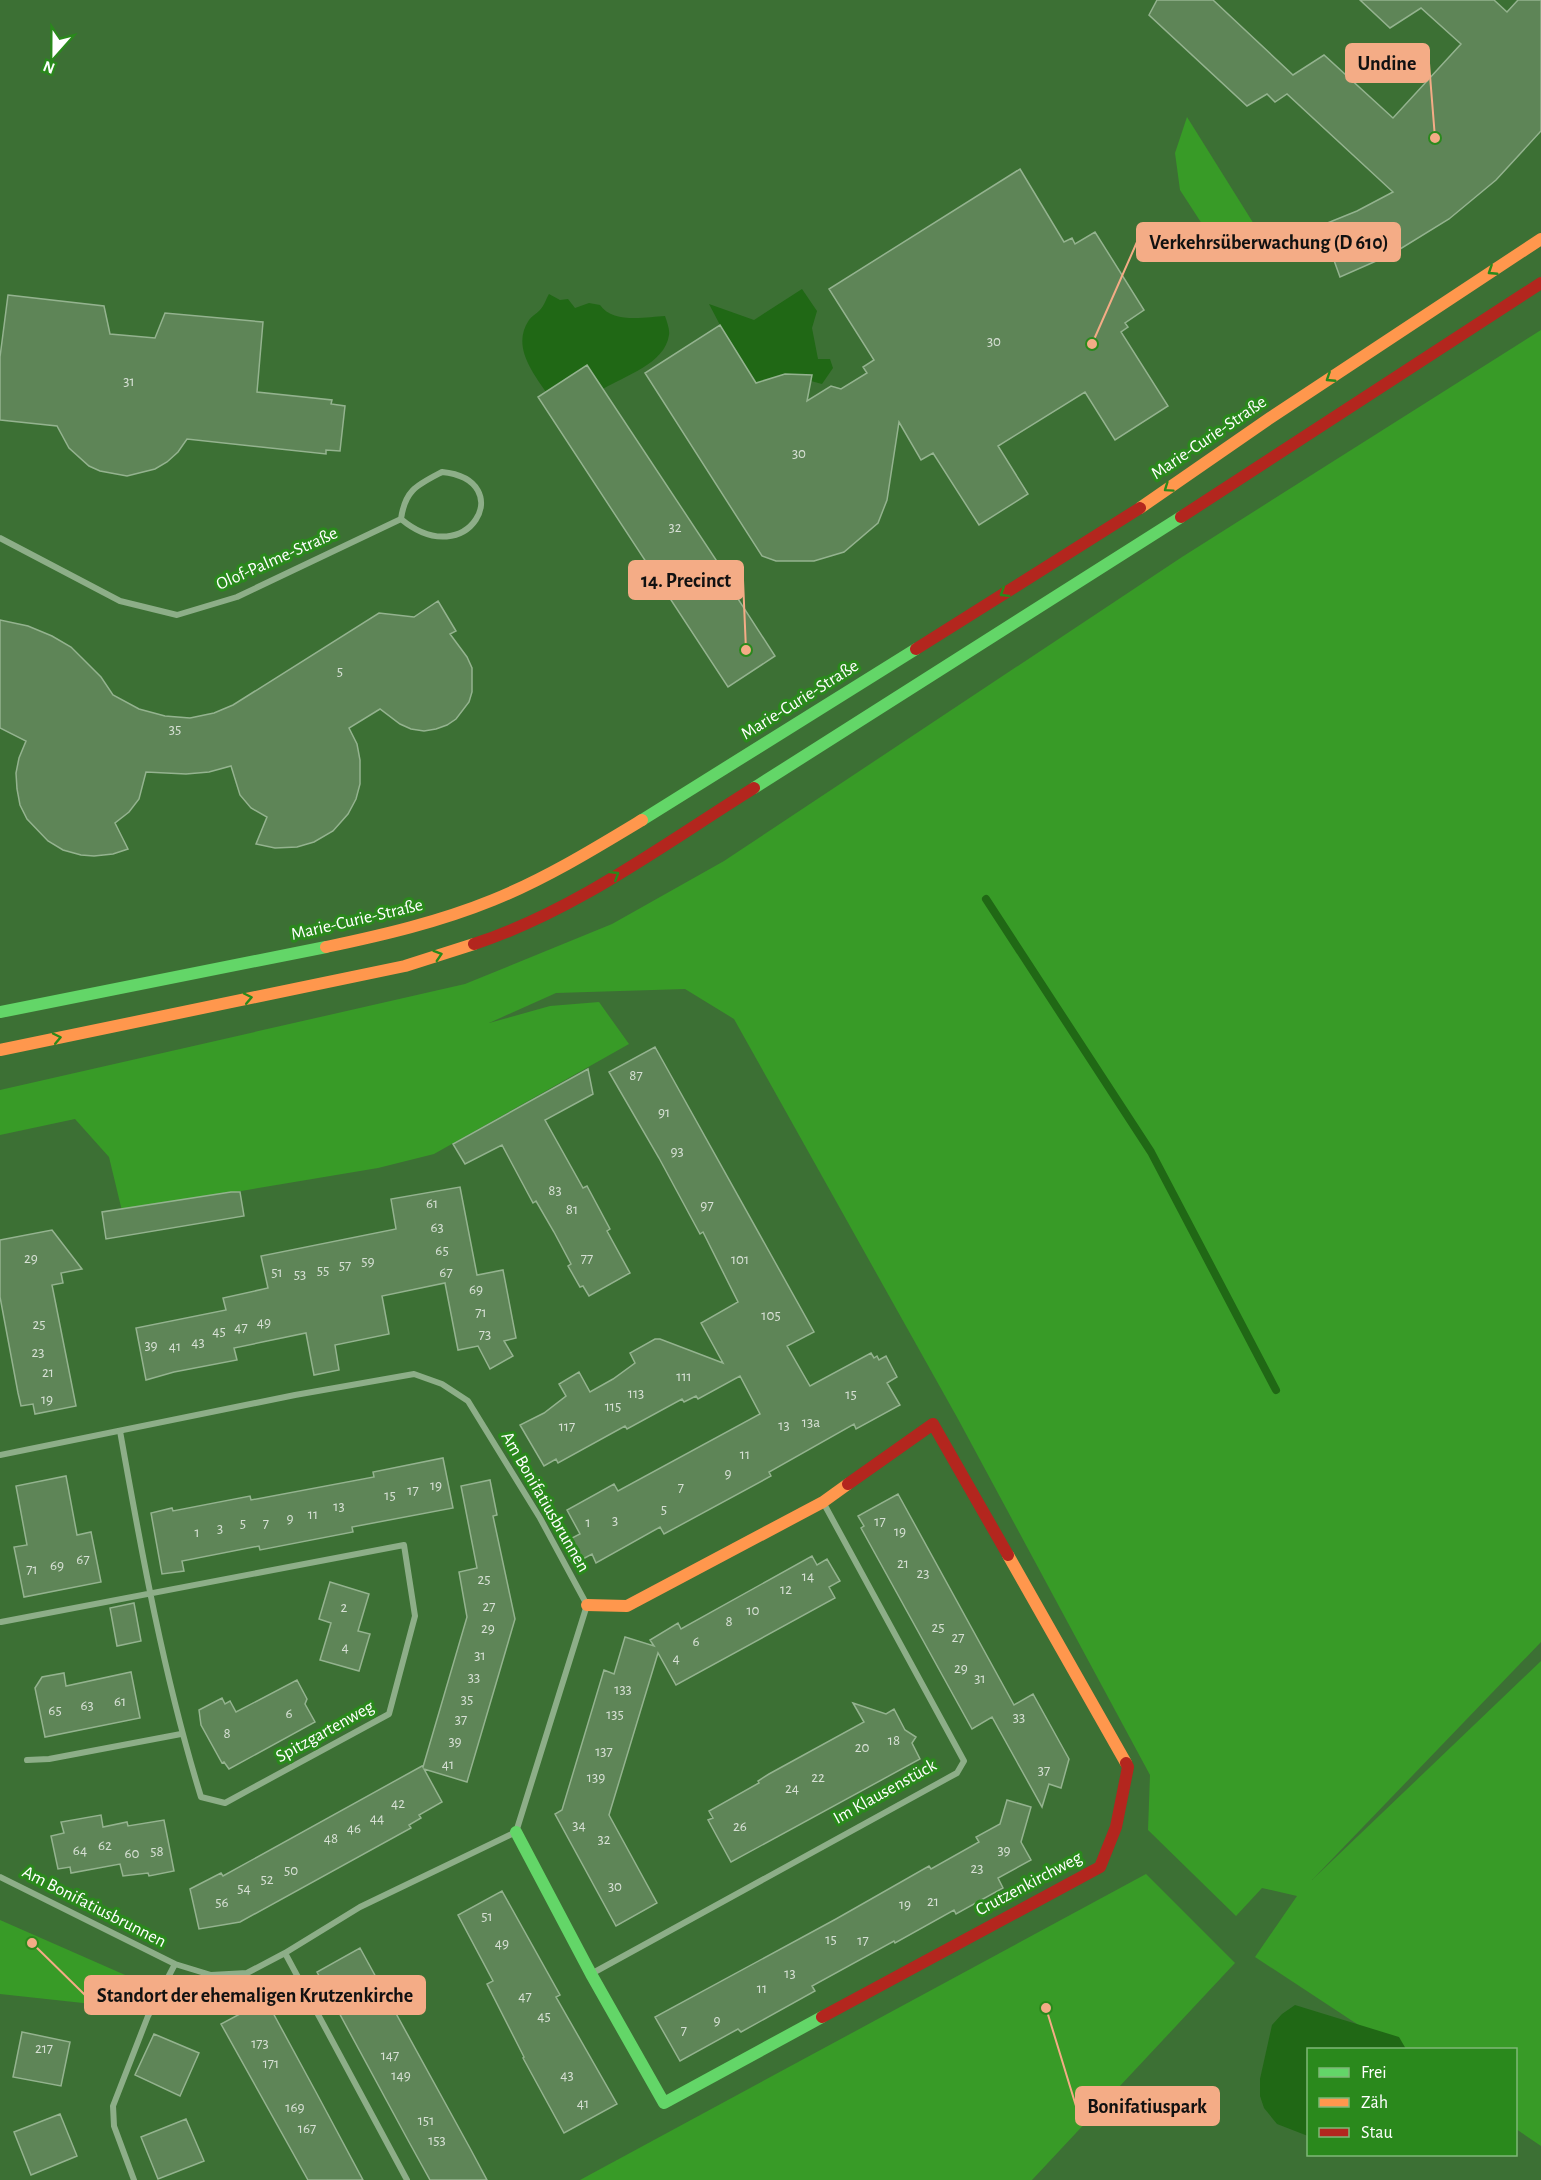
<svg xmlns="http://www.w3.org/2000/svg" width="1541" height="2180" viewBox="0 0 1541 2180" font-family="'Alegreya Sans',sans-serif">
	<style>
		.green { fill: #389b27 }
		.water { fill: #206815 }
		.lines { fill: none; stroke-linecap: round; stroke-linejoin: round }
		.stream { stroke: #206815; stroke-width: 8 }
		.building { fill: #5e8557; stroke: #94b38f; stroke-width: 1.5 }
		.street { stroke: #8dae88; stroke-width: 6 }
		.fast { stroke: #63d668; stroke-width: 12 }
		.slow { stroke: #ff974d; stroke-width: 12 }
		.jam { stroke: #b3261e; stroke-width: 12 }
		.oneway { stroke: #2a891c }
		.labels { text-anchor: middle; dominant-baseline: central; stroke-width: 6; stroke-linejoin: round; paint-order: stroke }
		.number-label { font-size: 15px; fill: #d7e0d5 }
		.street-label { font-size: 18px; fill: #fff; stroke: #2a891c }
		.leader { fill: none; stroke: #f4ac86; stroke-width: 2 }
		.callout-dot { fill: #f4ac86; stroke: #2a891c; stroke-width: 2 }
		.callout { fill: #f4ac86; stroke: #f4ac86; stroke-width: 2 }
		.callout-label { font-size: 20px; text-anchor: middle; font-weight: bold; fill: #111 }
	</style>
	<rect width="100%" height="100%" fill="#3c7034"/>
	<!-- green -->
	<path class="green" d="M1187 117 1272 253 1265 258 1217 247 1180 190 1175 153Z
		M1541 330V1642L1312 1880 1541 1661V2146L1516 2129V2050L1395 2049 1255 1957 1297 1896 1262 1888 1236 1916 1148 1830 1150 1775 958 1419 734 1019 685 989 556 993 489 1023 550 1006 599 1002 629 1044 434 1154 378 1168 122 1211 109 1157 75 1119 0 1135V1090L465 984 612 924 724 861 1182 557Z
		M1146 1874 1235 1963 1032 2180H580Z
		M0 1920 132 1978 120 2007 0 1994Z"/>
	<!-- water -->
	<path class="water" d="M802 289 817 311 812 328 818 359H830L833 368 822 384 811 381 812 375 785 374 756 383 720 325 709 304 754 320Z
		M549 294 560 300 568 299 575 308 589 303 600 305C613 324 646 317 665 316 667 322 670 330 669 335 665 364 624 376 603 389L587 365 546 392C531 370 512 345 529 320 532 316 536 314 540 310 544 306 546 299 549 294Z
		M1295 2005 1399 2037 1406 2049 1308 2050V2136L1277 2124 1264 2108 1260 2096V2079L1272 2025 1282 2014Z"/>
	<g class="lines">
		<!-- stream -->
		<path class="stream" d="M986 899 1151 1152 1276 1390"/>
	</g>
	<!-- building -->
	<path class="building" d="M1157 0H1213L1293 75 1324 55 1393 118 1461 44 1421 8 1390 28 1360 0H1494L1507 12 1518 0H1541V131L1496 180 1449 219 1392 254 1340 277 1331 252 1310 230 1357 211 1393 192 1287 94 1275 102 1267 94 1247 106 1149 15Z
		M1020 169 1064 242 1072 238 1075 244 1095 232 1144 310 1125 323 1128 327 1121 332 1168 406 1115 440 1085 392 998 446 1028 494 979 525 933 453 921 460 899 422 887 500 878 523 844 552 814 561H776L762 556 645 373 720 325 756 383 785 374 812 375 807 401 831 386 841 389 867 373 863 367 874 360 829 289Z
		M8 295 104 306 110 334 155 338 165 313 263 322 257 392 332 400 331 404 345 406 340 451 326 450V454L187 439 178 452 167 462 155 469 127 476 100 471 89 466 69 448 57 426 0 420V357Z
		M587 365 732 584 729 585 775 656 728 687 538 397Z
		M438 601 456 631 450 634 467 657 472 668V692L469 702 456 719 447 725 436 729 424 731 411 729 400 724 380 709 349 728 357 744 360 760V784L356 799 348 814 333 831 314 842 297 847 275 848 256 844 267 817 251 808 240 795 231 766 209 772 186 774 146 772 139 799 129 812 115 823 128 849 113 854 94 856 81 855 63 850 48 841 27 819 20 805 17 789 16 773 19 758 26 741 0 728V620L28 626 52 636 71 647 101 677 113 695 139 709 165 716 190 718 214 713 233 705 379 613 414 617Z
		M655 1047 814 1332 787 1346 810 1386 871 1353 874 1358 877 1356 879 1360 886 1356 897 1377 887 1383 900 1405 856 1429 854 1424 769 1472 771 1476 664 1534 660 1527 596 1563 592 1554 581 1560 570 1539 580 1534 567 1510 614 1484 618 1491 760 1414 740 1376 698 1399 696 1396 684 1402 682 1399 627 1429 625 1426 558 1463 556 1459 544 1466 520 1425 544 1413 566 1396 559 1384 579 1372 590 1392 613 1379 635 1363 630 1353 655 1339H660L723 1363 701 1323 738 1302 703 1232 700 1234 659 1158 609 1072Z
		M588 1069 593 1094 545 1120 583 1188 587 1186 610 1229 607 1231 630 1273 589 1296 583 1286 580 1287 568 1266 571 1264 554 1232 536 1201 533 1203 502 1145 465 1164 453 1144Z
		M460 1187 477 1275 503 1270 516 1338 504 1341 513 1356 490 1369 478 1346 458 1350 445 1283 382 1296 389 1334 335 1345 339 1370 314 1375 306 1333 234 1348 237 1360 174 1372 146 1380 136 1328 226 1310 223 1298 268 1288 261 1256 396 1229 391 1199Z
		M231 1192H240L244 1216 106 1239 102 1212Z
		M52 1230 82 1269 61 1273 63 1283 52 1285 76 1406 35 1414 33 1404 21 1406 18 1393 0 1297V1240Z
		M443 1458 453 1508 352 1527 353 1532 260 1550 259 1546 182 1561 184 1571 162 1574 151 1513 172 1508 173 1511 250 1496 251 1500 374 1477 373 1472Z
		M66 1476 77 1535 91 1532 101 1582 24 1597 14 1547 27 1545 16 1486Z
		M490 1480 497 1515 493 1516 515 1619 467 1782 424 1769 442 1802 419 1815 421 1818 409 1825 411 1828 240 1922 199 1929 190 1889 221 1873 223 1876 422 1766 423 1767 467 1617 459 1572 477 1568 461 1486Z
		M898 1494 1014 1705 1033 1694 1069 1759 1061 1788 1049 1784 1042 1807 992 1717 972 1729 861 1528 864 1526 858 1516Z
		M812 1556 817 1565 827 1559 840 1581 829 1587 835 1598 676 1685 658 1653 609 1815 657 1903 616 1926 555 1814 562 1810 604 1670 614 1674 625 1637 654 1646 650 1640 678 1623 681 1629Z
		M330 1582 369 1594 358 1631 370 1634 359 1671 320 1660 331 1623 319 1619Z
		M134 1603 141 1641 117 1646 110 1608Z
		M131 1672 140 1718 45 1737 35 1688 42 1677 64 1673 66 1686Z
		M297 1680 307 1699 305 1704 315 1722 229 1769 224 1762 222 1763 201 1725 199 1710 222 1698 225 1704 230 1701 236 1712Z
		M853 1703 886 1714 894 1709 905 1730 916 1737 912 1743 920 1759 731 1862 708 1820 713 1818 709 1811 759 1783 758 1781 769 1774 864 1722Z
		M1007 1800 1031 1807 1021 1842 1031 1860 998 1878 1003 1888 956 1914 954 1910 895 1943 894 1941 812 1986 815 1991 741 2032 738 2029 680 2061 655 2017 836 1919 929 1866 931 1869 979 1842 976 1837 1000 1824Z
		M101 1815 103 1827 127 1822 128 1826 164 1820 174 1871 149 1876 148 1873 123 1876 120 1864 71 1873 70 1867 58 1869 51 1836 64 1833 61 1822Z
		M502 1891 560 1995 556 1997 617 2104 564 2133 523 2058 524 2057 487 1984 493 1981 458 1915Z
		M360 1948 471 2150 487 2180H430L409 2142 317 1972Z
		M266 2000 317 2094 363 2180H308L221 2024Z
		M22 2032 70 2042 61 2086 13 2077Z
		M154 2034 199 2053 180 2096 135 2075Z
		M60 2114 77 2156 31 2175 14 2132Z
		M186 2119 204 2161 158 2179 141 2137Z"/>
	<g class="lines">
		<!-- street -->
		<path class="street" d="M442 472C520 480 468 575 401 519 405 490 417 485 442 472Z
			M0 538 120 601 177 615 237 597 401 519
			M0 1455 295 1395 414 1374 442 1384 468 1401 540 1518 587 1605 516 1832 360 1907 285 1953 247 1973 211 1975 175 1964 0 1877
			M1 1622 404 1545 415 1616 389 1714 225 1803 201 1797C164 1677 142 1555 120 1431
			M27 1760 49 1759 181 1734
			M285 1953 407 2180
			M591 1974 957 1773 964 1761 823 1502
			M134 2180 114 2126 113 2106 148 2016 175 1964"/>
		<!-- fast -->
		<path class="fast" d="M754 788 1181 517
			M642 820 916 649
			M0 1012 326 947
			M516 1832 591 1974 664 2103 822 2017"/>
		<!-- slow -->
		<path class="slow" d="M1140 508 1270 418 1541 239
			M326 947C383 935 439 922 493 900 545 879 594 849 642 820
			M0 1050 405 966 474 944
			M1008 1555 1126 1763
			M587 1605 627 1606 823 1502 848 1484"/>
		<!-- jam -->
		<path class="jam" d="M1181 517 1541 283
			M916 649 1140 508
			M474 944C575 911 664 844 754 788
			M848 1484 933 1424 1008 1555
			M822 2017 1100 1867 1116 1827 1128 1767 1126 1763"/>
	</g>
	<!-- one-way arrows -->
	<defs><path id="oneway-chevron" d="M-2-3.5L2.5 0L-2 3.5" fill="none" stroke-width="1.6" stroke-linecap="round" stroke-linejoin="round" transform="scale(1.5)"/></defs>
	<g class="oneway">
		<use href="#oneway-chevron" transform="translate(1492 271) rotate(147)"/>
		<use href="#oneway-chevron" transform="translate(1330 378) rotate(147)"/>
		<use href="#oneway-chevron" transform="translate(1168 488) rotate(145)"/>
		<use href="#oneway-chevron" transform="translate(1004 593) rotate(148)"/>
		<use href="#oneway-chevron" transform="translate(615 875) rotate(-32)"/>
		<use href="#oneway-chevron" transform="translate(438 955) rotate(-18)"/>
		<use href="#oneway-chevron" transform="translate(248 998) rotate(-12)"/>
		<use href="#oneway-chevron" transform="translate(57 1038) rotate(-12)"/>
	</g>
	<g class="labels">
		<!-- number labels -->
		<g class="number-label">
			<text x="994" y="341">30</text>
			<text x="129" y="381">31</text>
			<text x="799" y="453">30</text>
			<text x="675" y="527">32</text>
			<text x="340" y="671">5</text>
			<text x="175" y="729">35</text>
			<text x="636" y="1075">87</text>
			<text x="664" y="1112">91</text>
			<text x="677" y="1151">93</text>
			<text x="555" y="1190">83</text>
			<text x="432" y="1203">61</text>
			<text x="707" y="1205">97</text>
			<text x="572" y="1209">81</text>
			<text x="437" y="1227">63</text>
			<text x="442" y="1250">65</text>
			<text x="31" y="1258">29</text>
			<text x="587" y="1258">77</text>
			<text x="740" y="1259">101</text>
			<text x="368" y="1261">59</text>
			<text x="345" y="1265">57</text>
			<text x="323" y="1270">55</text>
			<text x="277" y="1272">51</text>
			<text x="446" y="1272">67</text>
			<text x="300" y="1274">53</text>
			<text x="476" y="1289">69</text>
			<text x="481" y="1312">71</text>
			<text x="771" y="1315">105</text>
			<text x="264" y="1322">49</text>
			<text x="39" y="1324">25</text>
			<text x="241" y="1327">47</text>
			<text x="219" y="1331">45</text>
			<text x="485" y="1334">73</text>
			<text x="198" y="1342">43</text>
			<text x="151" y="1345">39</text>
			<text x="175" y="1346">41</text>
			<text x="38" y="1352">23</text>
			<text x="48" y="1372">21</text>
			<text x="684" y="1376">111</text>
			<text x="636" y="1393">113</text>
			<text x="851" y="1394">15</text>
			<text x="47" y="1399">19</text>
			<text x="613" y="1406">115</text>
			<text x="811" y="1422">13a</text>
			<text x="784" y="1425">13</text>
			<text x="567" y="1426">117</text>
			<text x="745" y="1454">11</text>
			<text x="728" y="1473">9</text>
			<text x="436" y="1485">19</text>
			<text x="681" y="1487">7</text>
			<text x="413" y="1490">17</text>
			<text x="390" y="1495">15</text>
			<text x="339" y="1506">13</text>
			<text x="664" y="1509">5</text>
			<text x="313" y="1514">11</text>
			<text x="290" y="1518">9</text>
			<text x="615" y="1520">3</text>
			<text x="880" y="1521">17</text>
			<text x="588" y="1522">1</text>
			<text x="243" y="1523">5</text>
			<text x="266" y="1523">7</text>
			<text x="220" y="1528">3</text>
			<text x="900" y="1531">19</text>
			<text x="197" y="1532">1</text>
			<text x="83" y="1559">67</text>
			<text x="903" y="1563">21</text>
			<text x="57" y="1565">69</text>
			<text x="32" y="1569">71</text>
			<text x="923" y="1573">23</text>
			<text x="808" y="1576">14</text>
			<text x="484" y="1579">25</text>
			<text x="786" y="1589">12</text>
			<text x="489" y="1606">27</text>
			<text x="344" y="1607">2</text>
			<text x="753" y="1610">10</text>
			<text x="729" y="1621">8</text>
			<text x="938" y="1627">25</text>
			<text x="488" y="1628">29</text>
			<text x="958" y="1637">27</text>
			<text x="696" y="1641">6</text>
			<text x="345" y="1647">4</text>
			<text x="480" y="1655">31</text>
			<text x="676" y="1658">4</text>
			<text x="961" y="1668">29</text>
			<text x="474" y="1677">33</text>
			<text x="980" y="1678">31</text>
			<text x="623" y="1689">133</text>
			<text x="467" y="1699">35</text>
			<text x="120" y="1701">61</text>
			<text x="87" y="1705">63</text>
			<text x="55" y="1710">65</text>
			<text x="289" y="1713">6</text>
			<text x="615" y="1714">135</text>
			<text x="1019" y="1717">33</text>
			<text x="461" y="1719">37</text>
			<text x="227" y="1733">8</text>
			<text x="894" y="1740">18</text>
			<text x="455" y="1741">39</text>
			<text x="862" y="1747">20</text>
			<text x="604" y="1751">137</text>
			<text x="448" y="1764">41</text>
			<text x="1044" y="1770">37</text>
			<text x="596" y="1777">139</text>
			<text x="818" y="1777">22</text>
			<text x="792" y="1788">24</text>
			<text x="398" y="1803">42</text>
			<text x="377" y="1818">44</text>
			<text x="579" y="1825">34</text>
			<text x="740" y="1826">26</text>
			<text x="354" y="1828">46</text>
			<text x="331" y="1838">48</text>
			<text x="604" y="1839">32</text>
			<text x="105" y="1845">62</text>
			<text x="80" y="1850">64</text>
			<text x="1004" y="1850">39</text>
			<text x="157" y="1851">58</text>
			<text x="132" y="1853">60</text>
			<text x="977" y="1868">23</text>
			<text x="291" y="1870">50</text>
			<text x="267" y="1879">52</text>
			<text x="615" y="1886">30</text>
			<text x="244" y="1888">54</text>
			<text x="933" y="1901">21</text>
			<text x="222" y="1902">56</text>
			<text x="905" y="1904">19</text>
			<text x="487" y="1916">51</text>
			<text x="831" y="1939">15</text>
			<text x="863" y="1940">17</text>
			<text x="502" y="1943">49</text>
			<text x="790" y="1973">13</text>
			<text x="762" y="1988">11</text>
			<text x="525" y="1996">47</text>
			<text x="544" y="2016">45</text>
			<text x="717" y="2020">9</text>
			<text x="684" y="2030">7</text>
			<text x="260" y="2043">173</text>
			<text x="44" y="2048">217</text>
			<text x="390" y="2055">147</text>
			<text x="271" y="2063">171</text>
			<text x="401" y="2075">149</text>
			<text x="567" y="2075">43</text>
			<text x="583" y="2103">41</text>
			<text x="295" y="2107">169</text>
			<text x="426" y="2120">151</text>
			<text x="307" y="2128">167</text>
			<text x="437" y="2140">153</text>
		</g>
		<!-- street labels -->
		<g class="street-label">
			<text transform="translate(1209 438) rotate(-34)">Marie-Curie-Straße</text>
			<text transform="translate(277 559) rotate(-24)">Olof-Palme-Straße</text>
			<text transform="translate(800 700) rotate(-32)">Marie-Curie-Straße</text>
			<text transform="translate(357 920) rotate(-13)">Marie-Curie-Straße</text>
			<text transform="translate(545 1502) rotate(60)">Am Bonifatiusbrunnen</text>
			<text transform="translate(325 1732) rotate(-29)">Spitzgartenweg</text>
			<text transform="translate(885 1792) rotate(-29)">Im Klausenstück</text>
			<text transform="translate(1029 1884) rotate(-28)">Crutzenkirchweg</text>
			<text transform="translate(94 1907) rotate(27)">Am Bonifatiusbrunnen</text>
		</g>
	</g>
	<!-- callouts -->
	<path class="leader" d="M1435 138L1429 63M1092 344L1137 242M746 650L743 580M32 1943L85 1995M1046 2008L1076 2106"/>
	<g class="callout-dot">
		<circle cx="1435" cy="138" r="6"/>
		<circle cx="1092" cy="344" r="6"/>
		<circle cx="746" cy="650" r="6"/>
		<circle cx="32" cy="1943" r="6"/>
		<circle cx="1046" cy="2008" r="6"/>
	</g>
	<g class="callout">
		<rect x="1346" y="44" width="83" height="38" rx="6"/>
		<rect x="1137" y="223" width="263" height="38" rx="6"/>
		<rect x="629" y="561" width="114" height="38" rx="6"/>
		<rect x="85" y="1976" width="340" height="38" rx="6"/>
		<rect x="1076" y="2087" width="143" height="38" rx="6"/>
	</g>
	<g class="callout-label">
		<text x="1387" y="70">Undine</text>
		<text x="1269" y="249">Verkehrsüberwachung (D 610)</text>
		<text x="686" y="587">14. Precinct</text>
		<text x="255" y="2002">Standort der ehemaligen Krutzenkirche</text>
		<text x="1147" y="2113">Bonifatiuspark</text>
	</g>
	<!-- legend -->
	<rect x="1307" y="2048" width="210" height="108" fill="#2a891c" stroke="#7fb877" stroke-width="1.5"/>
	<rect x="1319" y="2068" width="30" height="9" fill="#63d668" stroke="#7fb877" stroke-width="1.5"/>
	<text x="1361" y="2078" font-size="18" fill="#ffffff">Frei</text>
	<rect x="1319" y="2098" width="30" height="9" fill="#ff974d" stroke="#7fb877" stroke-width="1.5"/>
	<text x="1361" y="2108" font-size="18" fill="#ffffff">Zäh</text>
	<rect x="1319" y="2128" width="30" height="9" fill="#b3261e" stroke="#7fb877" stroke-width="1.5"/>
	<text x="1361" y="2138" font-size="18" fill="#ffffff">Stau</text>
	<!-- north arrow -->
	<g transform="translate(54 54) rotate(201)" stroke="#2a891c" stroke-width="4.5" paint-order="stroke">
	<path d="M0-4.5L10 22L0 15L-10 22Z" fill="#ffffff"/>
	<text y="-9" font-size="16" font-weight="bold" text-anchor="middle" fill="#ffffff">N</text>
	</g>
</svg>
